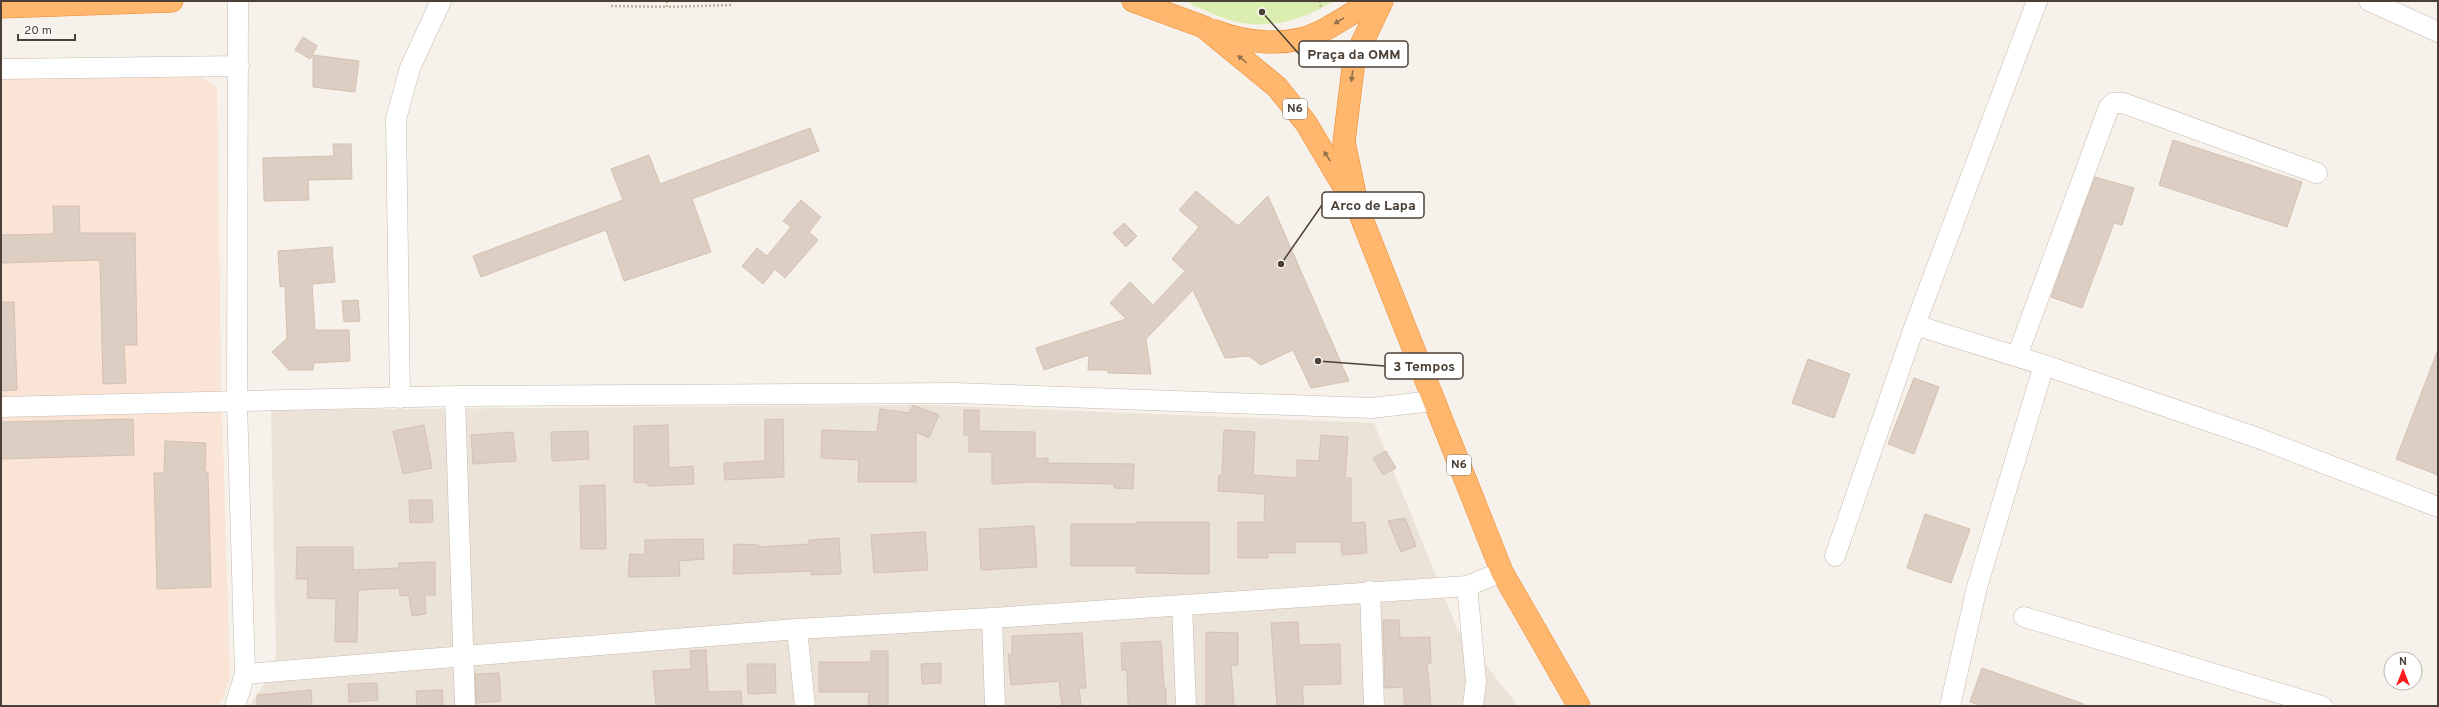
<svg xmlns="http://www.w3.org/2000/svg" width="2439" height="707" viewBox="0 0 2439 707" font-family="Overpass,sans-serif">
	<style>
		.residential { fill: #ebe2d8 }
		.commercial { fill: #f9e4d5 }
		.green { fill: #dcedb0 }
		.building { fill: #dccec2; stroke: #d5c1b1 }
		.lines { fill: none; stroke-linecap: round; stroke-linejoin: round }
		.minor-casing { stroke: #c6baaf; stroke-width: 21 }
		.highway-casing { stroke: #eb8830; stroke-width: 23 }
		.path { stroke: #c6b09c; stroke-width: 2.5; stroke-dasharray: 2 2; stroke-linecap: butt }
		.minor { stroke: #fff; stroke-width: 20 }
		.highway { stroke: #ffb76d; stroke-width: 22 }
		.oneway { fill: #93704d }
		.labels { text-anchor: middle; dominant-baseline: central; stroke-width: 3; stroke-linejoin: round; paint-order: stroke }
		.shield { fill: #fff; stroke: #817973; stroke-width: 1 }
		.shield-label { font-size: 12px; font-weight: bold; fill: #4b4037 }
		.leader { fill: none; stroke: #4b4037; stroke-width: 1.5 }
		.callout-dot { fill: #4b4037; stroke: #fff; stroke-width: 1.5 }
		.callout { fill: #fff; stroke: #4b4037; stroke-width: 1.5 }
		.callout-label { font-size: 14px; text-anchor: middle; font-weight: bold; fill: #4b4037 }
	</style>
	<rect width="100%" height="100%" fill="#f6f1ea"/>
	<!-- residential -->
	<path class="residential" d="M932 405 1374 423 1457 628 1518 706H249L262 688 276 657 271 410Z"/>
	<!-- commercial -->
	<path class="commercial" d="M192 70 217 87 221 378 230 679 223 698 217 706H1V75Z"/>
	<!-- green -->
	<path class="green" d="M1187 1H1334C1293 26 1253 33 1209 12 1202 9 1193 6 1187 1Z"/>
	<!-- building -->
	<path class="building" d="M303 37 317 46 310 59 295 50Z
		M313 55 359 61 355 92 313 87Z
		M810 128 819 151 692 199 711 252 624 281 606 230 481 277 473 256 623 200 611 169 649 155 660 184Z
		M2173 140 2302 182 2287 227 2159 185Z
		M333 144H351L352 179 308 180 309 200 264 201 263 158 334 156Z
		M2095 177 2134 188 2122 225 2114 223 2082 308 2051 297Z
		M1196 191 1238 226 1268 196 1349 381 1311 388 1293 350 1261 365 1249 356 1225 358 1193 290 1146 339 1151 374 1108 373V370H1088L1089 355 1044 370 1036 348 1126 319 1110 303 1130 282 1153 305 1185 271 1172 259 1199 227 1179 210Z
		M801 200 821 217 809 232 818 240 785 278 775 269 763 284 742 266 757 248 767 256 791 227 783 221Z
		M53 206H79L80 233H135L137 345H124L126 383 103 384 100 260 1 263V235L54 234Z
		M1124 223 1137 236 1126 247 1113 233Z
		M332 247 335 282 312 284 315 330H349L350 361 314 363 313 370H289L272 352 287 338 285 286 280 287 278 251Z
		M358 300 360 321 344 322 342 301Z
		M1 302H14L17 390 1 391Z
		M2437 352H2438V475L2396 459Z
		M1808 359 1850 374 1834 418 1792 403Z
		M1914 378 1939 387 1914 454 1888 444Z
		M913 405 939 415 929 438 916 432V482H858L859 460 821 458 822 430 877 432 880 409 909 413Z
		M964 410H979V431L1035 432V459L1048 458V463L1134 464 1133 489 1114 488V484L1031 482 992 484V452H969V435H964Z
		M133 419 134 455 1 459V422Z
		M783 419 784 477 725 480 724 463 765 461V420Z
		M424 425 432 468 403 474 393 431Z
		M668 425 669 468 693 466 694 484 648 486V483L634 482V426Z
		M1224 430 1255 432 1253 475 1297 478V460L1319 461 1321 435 1348 437 1345 478H1351V523L1365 522 1367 553 1342 555 1341 542H1295V553H1268V558H1238V522H1264L1265 494 1218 491 1219 475H1222Z
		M588 431 589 459 552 461 551 432Z
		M513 432 516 461 473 464 471 435Z
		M165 441 206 443 205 472H208L211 587 157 589 154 473H164Z
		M1386 451 1396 468 1383 475 1373 458Z
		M605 485 606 549H581L580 486Z
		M409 500H432L433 522 410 523Z
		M1925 514 1970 529 1951 583 1907 568Z
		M1405 518 1416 546 1401 552 1388 521Z
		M1137 522H1209V574L1136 573V566H1071V524H1137Z
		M1034 526 1037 567 981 570 979 529Z
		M925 532 928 570 874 573 871 535Z
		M839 538 841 574 811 575V571L733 574 734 544 759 545V547L809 544V540Z
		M703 539 704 559 679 561 680 576 628 577 630 554 645 555V540Z
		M297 547H353V570L399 568V563L435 562V595H425L426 614 412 616 409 595 400 596 399 588 358 590 357 642H335L336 599 307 598 308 579H296Z
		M1383 620H1399L1400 638 1430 637 1431 663H1427L1431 706H1405L1403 687 1385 688Z
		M1298 622 1299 645 1340 644 1341 684 1302 685 1304 706H1277L1271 623Z
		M1206 632 1238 633V665H1231L1234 706H1206Z
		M1082 633 1086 688H1079L1081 706H1062L1059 681 1011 685 1008 655 1012 654V636Z
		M1161 641 1164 688H1166V706H1128L1127 670H1122L1121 643Z
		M706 650 708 692 741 691 742 706H656L653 671 691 669 690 651Z
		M871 651H888V706H868L869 692H819V662H871Z
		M941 663V683L922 684 921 664Z
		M747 664H775L776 693 748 694Z
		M1982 668 2084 704V706H1982L1970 702Z
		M499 673 501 701 476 703 475 674Z
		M377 683 378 700 349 702 348 684Z
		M311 690 312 706H257V695Z
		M442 690 443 706H417L416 691Z"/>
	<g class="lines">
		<defs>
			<path id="minor" d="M2369 1 2438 32
				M1 69 239 66
				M1915 325 2044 365 2258 438 2438 507
				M2017 356 2109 107 2113 103H2123L2317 173
				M455 396 465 706
				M400 398 396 119 410 68 441 1
				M1 407 455 396 955 393 1372 408 1433 401
				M1835 556 1915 325 2037 1
				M1467 586 1476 681 1473 706
				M1370 591 1374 706
				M1182 605 1186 706
				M2024 617 2322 706
				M992 618 995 706
				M797 629 805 706
				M245 674 797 629 992 618 1467 586 1502 572
				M235 706 245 674 237 403 238 1
				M1950 706 1977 587 2044 365"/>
			<path id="highway" d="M1133 1 1204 27 1277 87 1306 123 1360 214 1502 572 1579 706
				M1 7 172 1
				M1215 31C1246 43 1288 48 1320 32 1338 23 1355 11 1372 1
				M1355 194 1344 142 1354 60 1382 1"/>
		</defs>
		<!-- minor casing -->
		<use href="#minor" class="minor-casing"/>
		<!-- highway casing -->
		<use href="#highway" class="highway-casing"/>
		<!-- path -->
		<path class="path" d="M667 1V7L731 5
			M1320 1 1321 9
			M611 6 667 7"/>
		<!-- minor -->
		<use href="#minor" class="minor"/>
		<!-- highway -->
		<use href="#highway" class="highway"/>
	</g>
	<!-- one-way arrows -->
	<defs><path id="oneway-solid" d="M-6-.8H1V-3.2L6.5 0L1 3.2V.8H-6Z"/></defs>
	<g class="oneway">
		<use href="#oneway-solid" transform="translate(1339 21) rotate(149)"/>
		<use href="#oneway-solid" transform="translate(1242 59) rotate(-141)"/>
		<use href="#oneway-solid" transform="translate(1352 76) rotate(97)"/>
		<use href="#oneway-solid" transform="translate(1327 156) rotate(-122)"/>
	</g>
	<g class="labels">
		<!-- shield labels -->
		<g class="shield">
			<rect x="1283" y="99" width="24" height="20" rx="3"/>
			<rect x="1447" y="455" width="24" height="20" rx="3"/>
		</g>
		<g class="shield-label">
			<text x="1295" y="109">N6</text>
			<text x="1459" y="465">N6</text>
		</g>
	</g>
	<!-- callouts -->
	<path class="leader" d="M1262 12L1299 54M1281 264L1322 205M1318 361L1385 366"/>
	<g class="callout-dot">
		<circle cx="1262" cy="12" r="4"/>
		<circle cx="1281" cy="264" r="4"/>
		<circle cx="1318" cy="361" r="4"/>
	</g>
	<g class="callout">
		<rect x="1299" y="41" width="109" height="26" rx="4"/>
		<rect x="1322" y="192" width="102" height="26" rx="4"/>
		<rect x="1385" y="353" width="78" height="26" rx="4"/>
	</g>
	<g class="callout-label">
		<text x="1354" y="59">Praça da OMM</text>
		<text x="1373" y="210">Arco de Lapa</text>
		<text x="1424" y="371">3 Tempos</text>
	</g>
	<!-- border -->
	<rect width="2439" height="707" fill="none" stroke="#4b4037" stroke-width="4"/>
	<!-- north arrow -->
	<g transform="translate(2403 671)"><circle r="19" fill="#ffffff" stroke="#b7b3af"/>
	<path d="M0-3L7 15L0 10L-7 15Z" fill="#ff191b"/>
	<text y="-6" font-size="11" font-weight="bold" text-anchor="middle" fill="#4b4037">N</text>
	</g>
	<!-- scale -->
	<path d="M18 34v6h57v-6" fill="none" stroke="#4b4037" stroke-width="2"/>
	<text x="24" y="34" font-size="12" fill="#4b4037" stroke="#ffffff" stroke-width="3" paint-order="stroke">20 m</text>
</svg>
